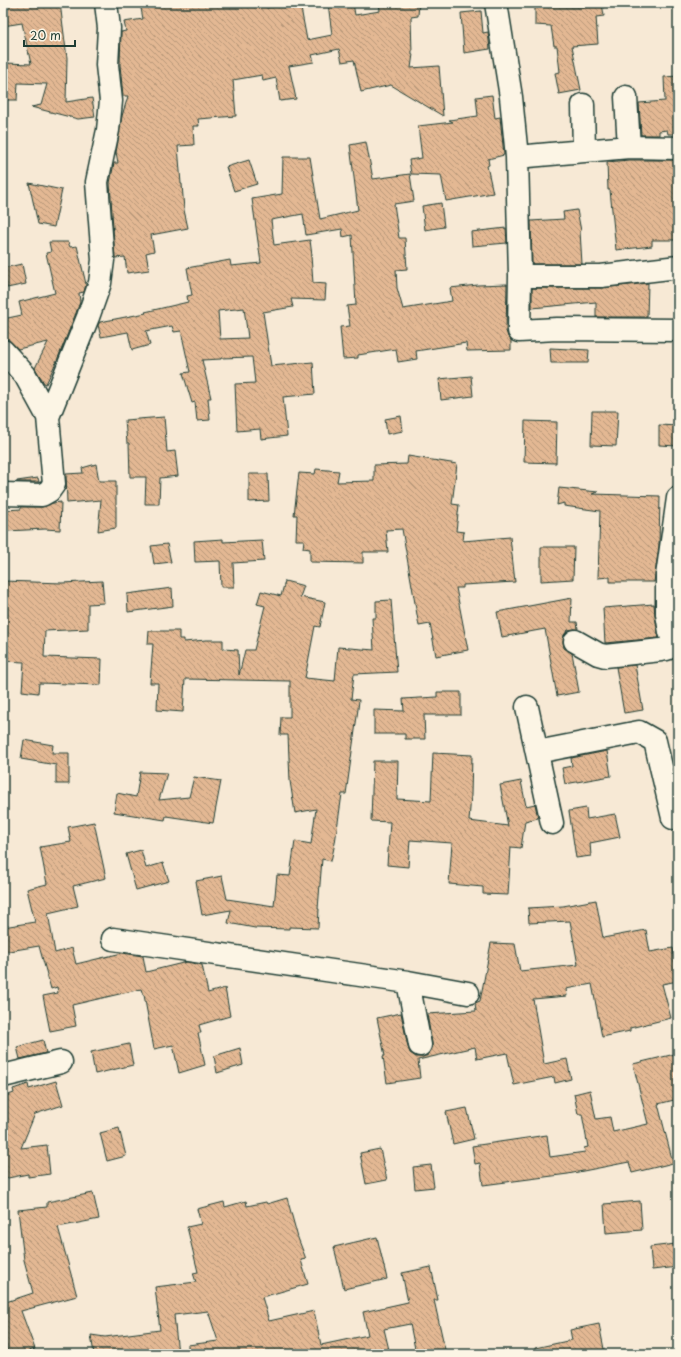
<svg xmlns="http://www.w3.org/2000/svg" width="681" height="1357" viewBox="0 0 681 1357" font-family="'Playpen Sans',sans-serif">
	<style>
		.building { fill: url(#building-back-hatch); stroke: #1f3d34; fill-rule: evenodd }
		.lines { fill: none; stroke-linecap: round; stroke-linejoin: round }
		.minor-casing { stroke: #1f3d34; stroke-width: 25 }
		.minor { stroke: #fcf5e5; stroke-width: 22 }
	</style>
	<defs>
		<pattern id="building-back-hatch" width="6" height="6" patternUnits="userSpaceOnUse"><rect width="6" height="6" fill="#e3b893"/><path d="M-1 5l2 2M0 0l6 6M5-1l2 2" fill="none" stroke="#b79779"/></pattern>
	</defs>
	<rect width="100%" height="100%" fill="#f7e9d5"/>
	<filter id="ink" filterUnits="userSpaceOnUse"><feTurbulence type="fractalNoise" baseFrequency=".025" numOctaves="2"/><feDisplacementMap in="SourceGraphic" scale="8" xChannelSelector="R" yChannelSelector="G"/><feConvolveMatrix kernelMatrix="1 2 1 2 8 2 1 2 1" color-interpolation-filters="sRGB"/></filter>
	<g filter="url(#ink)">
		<!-- building -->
		<path class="building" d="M3 3H60L67 58 66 102 92 98 95 117 78 119 31 107 41 105 47 84 18 83 17 100H3V78H5V63L31 64 22 23 3 26Z
			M140 3H266L267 8 290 3H300L307 40 332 35 328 3H353L355 15 380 11 379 3H419L418 16 411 17 412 54H413L411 68 439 66 443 116 391 85 361 92 354 60 342 62 339 49 312 55 314 62 289 66 296 99 280 101 276 78 263 81 262 75 233 80 236 116 198 119 199 126H193L194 145 178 146 181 184H182L184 210 188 228 151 235 154 251 146 253 149 270 127 273 125 257 115 258 110 183 114 163H118L116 152 122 116 128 96H123L120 65 121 32 126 31 124 22 143 19Z
			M589 3H602L604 16 596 17 598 44 572 46 581 90 559 94 555 73 560 72 557 46H554L551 26 535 25V6L589 7Z
			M481 11 483 33 488 32 490 49 464 53 461 13Z
			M678 76V134H668L667 130 659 131V135H641L639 103 665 101 664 77Z
			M492 95 495 118 500 117 504 155 488 159 489 165 487 166 493 193 446 201 441 175 411 174 409 160 422 158 418 126 453 122 449 120 478 116 476 97Z
			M366 142 373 179 410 174 414 201 394 204 399 238H405L407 269 396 270 397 288 403 309 452 301 450 288 478 285 507 284 506 331 508 337 511 340V350L467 351 466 343 416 351 417 359 398 362 396 349 358 355V358L343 359 340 327 350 326 347 306 356 305 352 235 343 237 342 229 306 235 303 214 271 220 274 245 310 240 312 256H311L313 283 326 284 325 300 291 299 293 307 263 312 271 366 313 362 315 394 283 397 287 436 261 439 260 429 237 431 235 384 255 383 252 357 221 358V359L202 360 211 398H208L210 420 197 421 195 402 192 403 183 373 190 372 181 331 174 332 172 326 146 331 150 345 132 350 128 332 101 337 98 325 100 322 146 313 145 312 188 302 187 296 192 295 187 268 230 260 231 266 261 263 252 199 282 194 283 157H310L320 219 358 210 350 145ZM244 308 248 338 220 339 218 311Z
			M249 160 257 184 234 191 226 167Z
			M629 160H678V240H652V246L616 250 610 190H608L607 162Z
			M29 183 62 190 54 227 38 224Z
			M441 203 444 227 425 230 422 206Z
			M577 210 581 231H580L582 264H532L531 221 564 219 563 212Z
			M506 228 507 243 472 246 471 232Z
			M49 242H68L70 247 77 246 86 284 84 292 79 293 80 302 76 313 58 358 46 384 44 383 35 368 48 342 18 349 12 343 7 339 3 319 22 315 19 302 55 293 46 253 51 252Z
			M22 264 26 284 7 288 3 268Z
			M648 283 647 317H596V302L532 308V288H601Z
			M550 348 589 350 588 363H551Z
			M471 376 473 396 441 400 439 379Z
			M592 411H618L616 446 591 445Z
			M401 416 403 431 387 434 385 419Z
			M164 417 167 452 175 451 178 476 160 478 159 504H145L146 477H130L129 443H127L125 420Z
			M525 421 557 422 556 463 524 462Z
			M659 425 678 426V446L659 445Z
			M408 456 457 464 452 504 459 505 456 531 464 532 463 541 510 537 515 582 463 585V588H456L468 650 436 656 430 624 419 626 402 529 386 530 388 552H363V563L310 562V549L303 548 304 540H296L297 515H294L299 473 315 474 316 469 339 471 337 482 374 481V465L407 464Z
			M96 464 99 481H116V528L98 531 101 500 67 503 66 474 83 473 82 468Z
			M249 474H268L269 501 249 502Z
			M38 478 39 482H17V481Z
			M559 488 598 492 592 494 660 496 659 546 654 582H610V577L598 578 600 511 564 506V503L557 505Z
			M61 502 60 530 45 529 7 531 5 510 21 509V507H42L53 503Z
			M223 539V542L262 540 264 561 233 563 234 587H221L220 561 195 562 194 541Z
			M167 544 171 562 154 564 151 546Z
			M541 547H574L573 579 541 581Z
			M3 581 62 583 102 581 104 603 88 604V629L45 631 44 657 102 659 101 685 39 683 38 693 22 691 24 662 3 661Z
			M285 581 304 586 300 597 325 602 320 627 315 626 305 678 335 681 338 647 374 650 372 618H376V601L391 600 397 672 354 674 351 699 359 700 358 709 346 794H342L335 843 331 861 322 859 318 909H319L318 928 289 927V929L255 928 228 923 231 910 202 915 196 881 222 876 227 899 274 906 277 875 290 876 295 841 311 844 316 809 295 813 290 781 288 735H280L281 717H290V681L185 679 183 712 157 710 158 683H150L153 644H148L149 631H179V639H184V642L206 640H223V649L238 650 239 675 245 650H254L265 606 257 604 261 591 281 596Z
			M172 588 173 606 128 612 127 594Z
			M572 598 571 622H577L578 629H574L568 630 564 635 563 642 564 648 572 653 579 692 557 696 545 629 502 637 497 612Z
			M654 604 655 616 659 638 605 643 603 608Z
			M635 665 643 710 624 713 616 667Z
			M437 692H461V715H424L425 739H405V734H374V710L404 711 403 699 437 697Z
			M24 740 53 745 52 753H69V784H56V765L21 759Z
			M607 751 611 776 565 784 562 768 572 766 571 758Z
			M433 753 472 755 471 795 469 821 508 826 500 785 521 781 526 806 535 804 538 818 525 821 521 848 511 847 508 895 483 894V887L449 884 452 843 410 840 408 867 387 865 390 822 371 821 373 761H398L397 799 431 801Z
			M140 772 167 773 159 800 189 797 194 777 221 781 213 823 166 816 165 820 114 812 117 793 136 797Z
			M586 808 587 819 615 814 620 837 590 843 591 856 576 858 569 811Z
			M94 822 106 878 73 886 78 906 48 913 55 953 72 948 76 964 122 953 143 956 146 972 187 962 202 965 208 993 225 988 230 1016 199 1025 201 1033H198L205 1065 179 1073 173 1045 154 1049 144 995H143L141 989 72 1005 76 1026 50 1031 43 996 58 993 57 987 51 989 39 946 3 952V927L35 922 27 889 47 884 40 847 71 842 68 827Z
			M141 850 146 868 163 863 169 881 136 890 126 854Z
			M596 900 603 938 646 930 650 952 673 948 678 981 662 984 671 1018 630 1028V1031L602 1037 592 984 566 989 567 996 533 999 544 1064 567 1059 571 1079 555 1083 554 1077 514 1085 507 1053 477 1059 475 1047 418 1060 420 1078 387 1083 383 1056H385L377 1018 401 1013 408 1047 410 1053 416 1057H423L428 1055 432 1049V1043L427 1014 476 1011 475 1003 480 1001 491 943 515 944 520 971 578 965 570 921 529 923 528 908 563 906Z
			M43 1040 46 1053 20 1059 17 1047Z
			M129 1044 133 1065 95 1074 91 1052Z
			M240 1048 243 1065 217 1073 214 1056Z
			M675 1054 678 1068V1099L658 1104 673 1163 632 1173 629 1162 568 1174 483 1185 480 1163 475 1164 472 1146 547 1135 550 1157 585 1152 584 1148 588 1147 582 1114H578L574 1094 590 1090 596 1119 610 1117 613 1132 648 1124 633 1064Z
			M56 1081 63 1105 35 1114 21 1148 47 1145 50 1174 28 1177V1174L3 1179V1097L14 1093 13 1089 28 1084 29 1089Z
			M467 1108 474 1139 453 1144 446 1112Z
			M119 1128 126 1156 107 1161 100 1133Z
			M380 1149 387 1180 366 1184 360 1153Z
			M431 1165 434 1187 415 1189 413 1167Z
			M93 1193 99 1219 58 1227 77 1296 21 1311 35 1349 20 1354H9L3 1338V1303L33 1293 24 1260 18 1210 47 1207V1202Z
			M287 1198 298 1238 306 1259 301 1260 308 1284 262 1297 269 1321 314 1311 321 1345 368 1335 363 1312 408 1302 402 1273 431 1267 438 1300H434L446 1354H416L410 1324 384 1329 390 1354H188V1345L218 1341 208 1311 174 1315 178 1354H94L91 1335 105 1337 160 1330 155 1287 196 1282 193 1273 198 1272 187 1227 201 1224 197 1209 224 1202 225 1207 246 1201 247 1206 266 1202 267 1204Z
			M640 1201 642 1230 606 1233 604 1204Z
			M377 1237 387 1279 344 1289 334 1247Z
			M676 1244 678 1267 652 1270 650 1247Z
			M599 1324 605 1354H535V1348L572 1340 570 1330Z"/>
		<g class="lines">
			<defs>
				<path id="minor" d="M496 3 511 97 517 157 520 276H601L678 267
					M626 97 629 147
					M583 105 584 151
					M517 157 629 147 678 148
					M520 276 519 331 557 329 678 330
					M3 351 25 375 48 417
					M3 494 42 495 49 491 54 484 48 417 88 317 100 283 103 260 97 182 108 130 111 101 107 65 109 28 106 3
					M678 498 667 576V614L670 632H678
					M575 641 598 654 605 656 661 650 667 649 674 643 670 632
					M527 707 552 823
					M537 752 639 732 655 741 673 818
					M113 939 408 982 420 1045
					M408 982 468 993
					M3 1076 61 1062"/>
			</defs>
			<!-- minor casing -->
			<use href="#minor" class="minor-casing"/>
			<!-- minor -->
			<use href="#minor" class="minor"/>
		</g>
	</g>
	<!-- margin -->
	<rect width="681" height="1357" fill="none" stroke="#fcf5e5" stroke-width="16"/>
	<rect x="8" y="8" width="665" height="1341" fill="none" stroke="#1f3d34" stroke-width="1.5" filter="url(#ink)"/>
	<!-- scale -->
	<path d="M24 40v6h51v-6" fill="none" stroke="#1f3d34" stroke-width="2"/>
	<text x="30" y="40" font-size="12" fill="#1f3d34" stroke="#fcf5e5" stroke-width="3" paint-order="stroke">20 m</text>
</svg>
